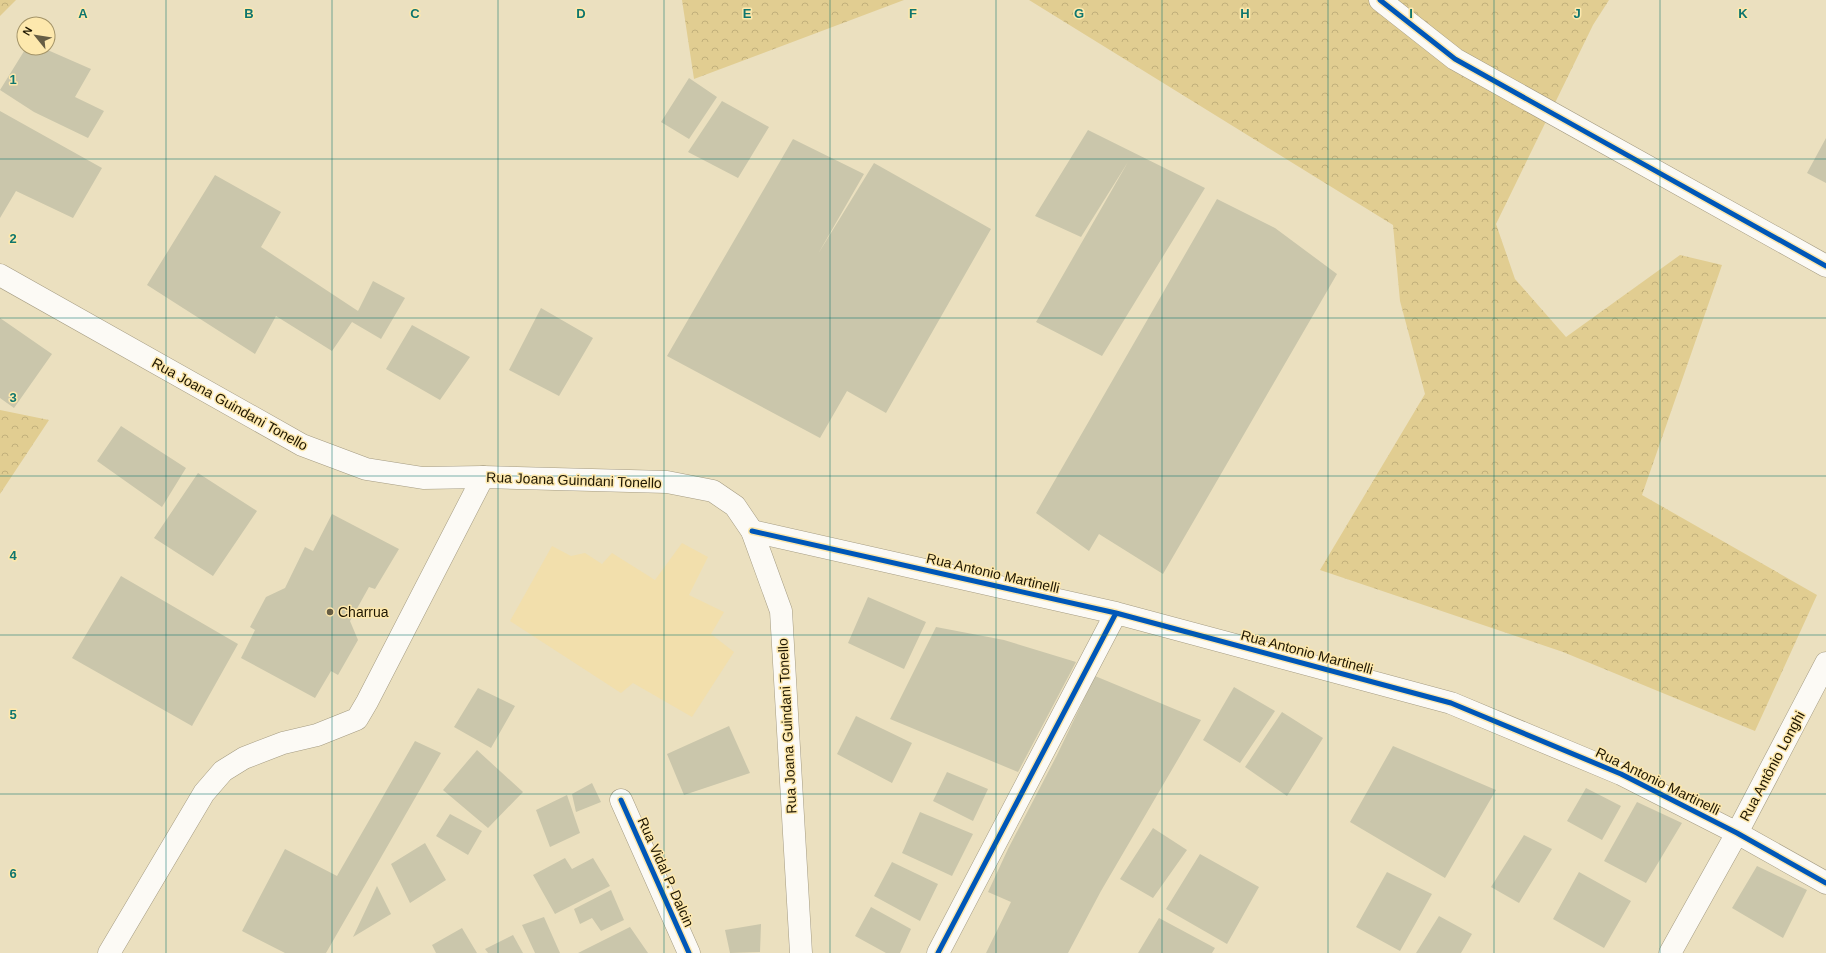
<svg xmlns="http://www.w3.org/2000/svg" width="1826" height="953" viewBox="0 0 1826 953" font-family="Arial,sans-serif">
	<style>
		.built { fill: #f2dfac }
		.forest { fill: url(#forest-crowns) }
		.building { fill: #cac6ab }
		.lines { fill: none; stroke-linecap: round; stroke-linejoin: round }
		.minor-casing { stroke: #a49b82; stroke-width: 23 }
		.major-casing { stroke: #a49b82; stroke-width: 23 }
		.minor { stroke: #fcfaf5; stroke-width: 22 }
		.major { stroke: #fcfaf5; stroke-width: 22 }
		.cycleway-casing { stroke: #fde8ad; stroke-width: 8 }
		.cycleway { stroke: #0057b8; stroke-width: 5 }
		.grid { fill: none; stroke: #0f766e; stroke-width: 1; stroke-opacity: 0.55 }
		.poi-dot { fill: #665d44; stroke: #fde8ad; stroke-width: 1.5 }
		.labels { text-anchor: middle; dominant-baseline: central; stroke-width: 3; stroke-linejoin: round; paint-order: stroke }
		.street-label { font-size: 14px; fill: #1e1601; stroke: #fde8ad }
		.poi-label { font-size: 14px; fill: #1e1601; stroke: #fde8ad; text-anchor: start }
		.grid-label { font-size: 13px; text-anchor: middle; font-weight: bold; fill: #0f766e; stroke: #fde8ad; stroke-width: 3; stroke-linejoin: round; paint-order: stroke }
	</style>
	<defs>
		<pattern id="forest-crowns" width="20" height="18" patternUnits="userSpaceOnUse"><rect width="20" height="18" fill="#e1cd91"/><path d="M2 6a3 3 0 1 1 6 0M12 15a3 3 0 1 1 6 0" fill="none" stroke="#c1af7b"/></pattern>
	</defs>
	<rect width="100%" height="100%" fill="#ebe0bf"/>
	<!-- built -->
	<path class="built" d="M682 543 708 557 689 595 724 612 711 634 734 652 692 717 633 683 621 693 510 621 552 546 571 556 585 553 602 564 612 553 655 580Z"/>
	<!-- forest -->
	<path class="forest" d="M0 0H16L0 16Z
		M682 0H904L694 79Z
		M1029 0H1609L1593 25 1496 224 1515 279 1566 337 1680 255 1722 265 1642 495 1817 595 1755 731 1563 652 1320 570 1425 394 1400 301 1393 225Z
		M0 410 49 420 0 494Z"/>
	<!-- building -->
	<path class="building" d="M26 48H43L91 69 75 97 104 111 88 138 34 112 0 90Z
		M689 78 717 97 689 139 661 122Z
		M722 101 769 127 738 178 688 152Z
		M0 111 102 168 73 218 16 191 0 218Z
		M1088 130 1205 188 1102 356 1036 322 1128 162 1081 237 1035 216Z
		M1826 138V183L1807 173Z
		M793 139 864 174 818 254 874 163 991 229 886 413 847 391 820 438 667 356Z
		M215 175 281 212 261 247 358 311 373 281 405 298 381 339 352 322 332 351 276 316 255 354 147 285Z
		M1217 199 1275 228 1337 274 1163 574 1099 534 1089 551 1036 513Z
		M541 308 593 338 559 396 509 370Z
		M0 318 52 354 14 408 0 398Z
		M412 325 470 357 440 400 386 369Z
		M121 426 186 468 162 507 97 461Z
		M198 473 257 511 213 576 154 538Z
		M332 514 399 549 375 589 369 587 350 621 358 640 338 675 331 671 315 698 241 658 255 630 250 627 266 597 285 588 305 547 313 551Z
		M121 576 238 644 192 726 72 658Z
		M868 597 926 622 904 669 848 643Z
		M936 627 1004 640 1076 662 1018 772 890 719Z
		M1095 676 1201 720 1101 891 1068 953H986L1011 902 988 892 1008 849 1057 755Z
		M1234 687 1275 711 1240 763 1203 740Z
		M478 688 515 706 491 748 454 727Z
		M1282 712 1323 738 1287 796 1245 767Z
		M856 716 912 743 892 783 837 754Z
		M729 726 750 773 684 795 667 754Z
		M415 741 441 753 326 953H285L242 931 285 849 337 876Z
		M1393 746 1496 790 1445 878 1350 822Z
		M477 750 523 792 488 828 443 790Z
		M947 772 988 789 973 821 933 801Z
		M592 783 601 802 576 812 572 794Z
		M1586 788 1621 806 1602 840 1567 821Z
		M567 795 580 833 550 847 536 810Z
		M1637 802 1682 823 1646 883 1604 861Z
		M920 812 973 834 952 876 902 853Z
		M450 814 482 831 468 855 436 836Z
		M1153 828 1187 850 1153 898 1120 879Z
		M1524 835 1552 849 1519 903 1491 887Z
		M425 843 446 880 410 903 391 864Z
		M1200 854 1259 887 1227 944 1166 909Z
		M565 858 572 869 593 858 610 886 555 914 533 875Z
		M892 862 938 884 920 921 874 896Z
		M1757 866 1807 890 1783 938 1732 908Z
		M1387 872 1432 894 1400 951 1356 927Z
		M1579 872 1631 901 1604 948 1553 919Z
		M377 886 391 914 353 937Z
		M611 890 624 920 601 931 592 918 580 924 574 909Z
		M871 907 911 929 900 953H886L855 936Z
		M1439 916 1472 934 1461 953H1416Z
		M544 917 560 953H535L522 925Z
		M1159 918 1215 948 1212 953H1138Z
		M761 924 760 952 730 953 725 930Z
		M630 927 648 953H578Z
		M462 928 477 953H436L432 945Z
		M513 935 523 953H488L485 949Z"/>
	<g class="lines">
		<defs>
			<path id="minor" d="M1380 0 1455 59 1826 266
				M752 531 1116 613 1451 703 1621 774 1737 833 1826 883
				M621 800 689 953
				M109 953 204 793 223 771 244 758 283 743 317 735 357 719 367 702 483 477
				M938 953 1116 613
				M1670 953 1737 833 1826 663"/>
			<path id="major" d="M0 275 302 445 366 469 423 478 483 477 667 482 713 491 735 506 752 531 781 611 801 953"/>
		</defs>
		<!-- minor casing -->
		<use href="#minor" class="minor-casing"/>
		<!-- major casing -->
		<use href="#major" class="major-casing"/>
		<!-- minor -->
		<use href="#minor" class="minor"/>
		<!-- major -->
		<use href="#major" class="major"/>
		<defs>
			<path id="cycleway" d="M1380 0 1455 59 1826 266
				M752 531 1116 613 1451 703 1621 774 1737 833 1826 883
				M621 800 689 953
				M938 953 1116 613"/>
		</defs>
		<!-- cycleway casing -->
		<use href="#cycleway" class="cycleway-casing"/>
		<!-- cycleway -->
		<use href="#cycleway" class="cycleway"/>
	</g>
	<!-- grid -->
	<path class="grid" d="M166 0V953M332 0V953M498 0V953M664 0V953M830 0V953M996 0V953M1162 0V953M1328 0V953M1494 0V953M1660 0V953M0 159H1826M0 318H1826M0 476H1826M0 635H1826M0 794H1826"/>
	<!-- markers -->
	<circle class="poi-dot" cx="330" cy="612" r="4"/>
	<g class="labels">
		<!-- street labels -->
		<g class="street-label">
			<text transform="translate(230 404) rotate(29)">Rua Joana Guindani Tonello</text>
			<text transform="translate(574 480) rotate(2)">Rua Joana Guindani Tonello</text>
			<text transform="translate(993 573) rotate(13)">Rua Antonio Martinelli</text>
			<text transform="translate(1307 652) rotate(15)">Rua Antonio Martinelli</text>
			<text transform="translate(787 726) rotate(-93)">Rua Joana Guindani Tonello</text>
			<text transform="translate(1772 766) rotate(-62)">Rua Antônio Longhi</text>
			<text transform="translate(1658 781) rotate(26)">Rua Antonio Martinelli</text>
			<text transform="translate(666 872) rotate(66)">Rua Vidal P. Dalcin</text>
		</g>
		<!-- poi labels -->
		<g class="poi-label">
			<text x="338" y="612">Charrua</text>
		</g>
	</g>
	<g class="grid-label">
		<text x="83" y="18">A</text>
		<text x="249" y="18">B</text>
		<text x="415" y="18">C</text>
		<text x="581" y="18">D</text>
		<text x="747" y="18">E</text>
		<text x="913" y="18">F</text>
		<text x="1079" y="18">G</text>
		<text x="1245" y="18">H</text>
		<text x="1411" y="18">I</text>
		<text x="1577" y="18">J</text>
		<text x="1743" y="18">K</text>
		<text x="13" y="84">1</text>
		<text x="13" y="243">2</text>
		<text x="13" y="402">3</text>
		<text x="13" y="560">4</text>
		<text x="13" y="719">5</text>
		<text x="13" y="878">6</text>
	</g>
	<!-- north arrow -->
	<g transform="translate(36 36) rotate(300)"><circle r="19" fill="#fde8ad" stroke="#a49468"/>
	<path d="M0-3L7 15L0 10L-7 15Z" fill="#665d44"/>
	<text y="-6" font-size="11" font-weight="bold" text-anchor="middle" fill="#1e1601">N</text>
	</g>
</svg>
